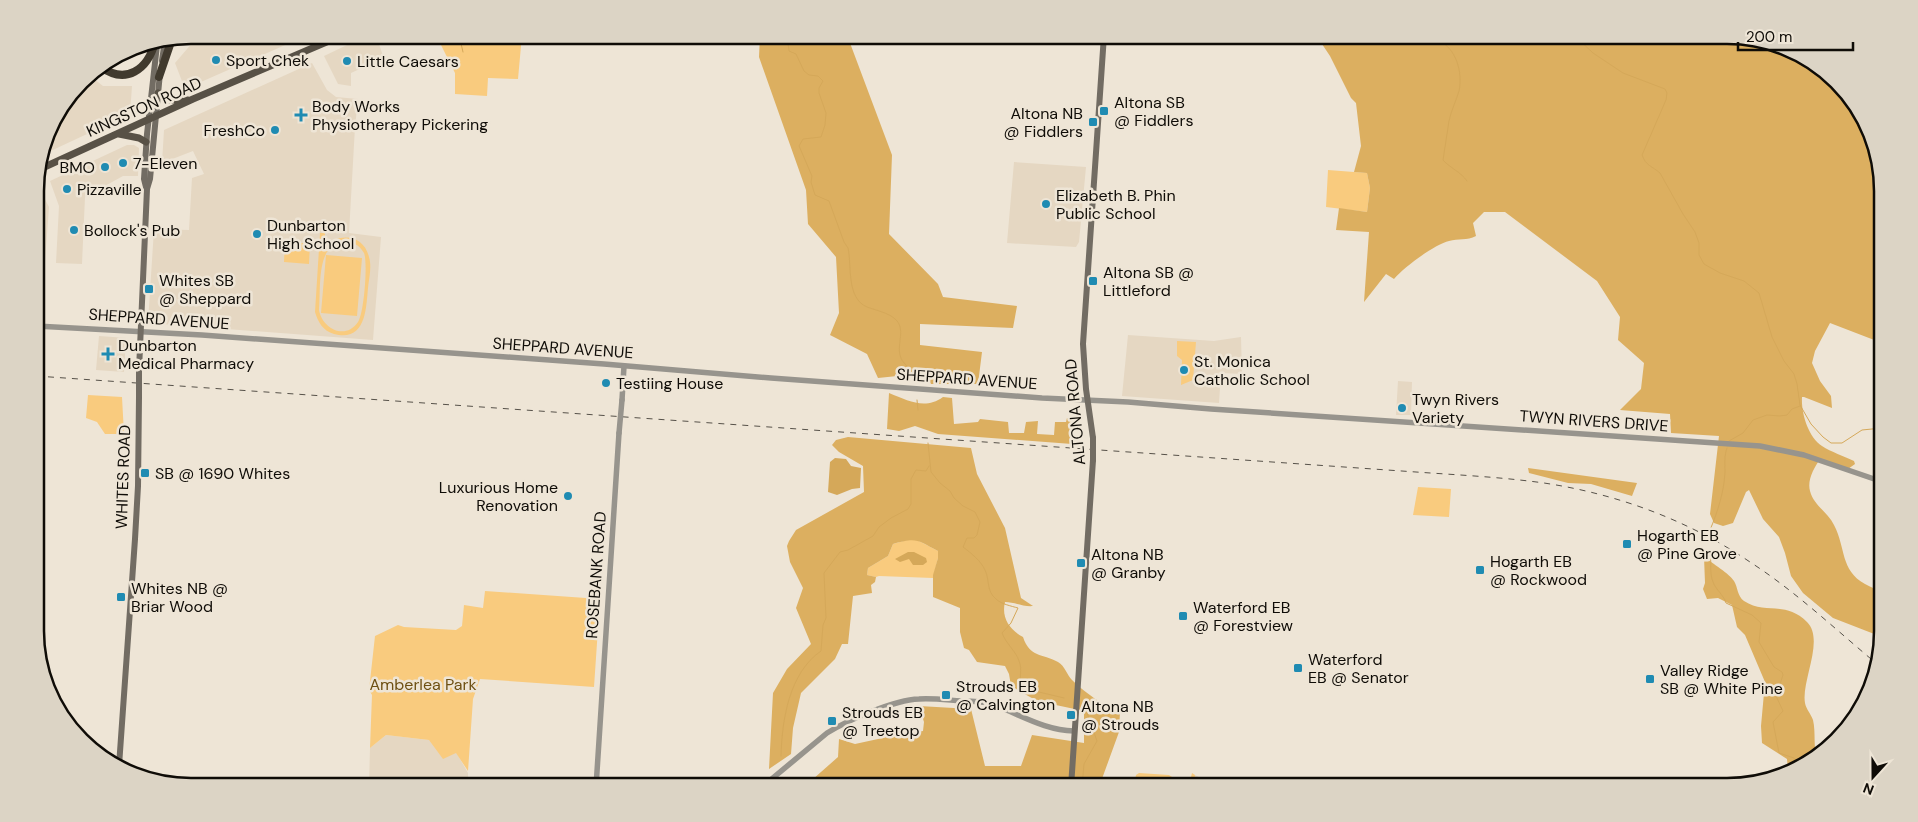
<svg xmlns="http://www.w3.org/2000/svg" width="1918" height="822" viewBox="0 0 1918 822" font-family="'DM Sans',sans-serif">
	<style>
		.built { fill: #e5d7c2 }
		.green { fill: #f9cb7e; fill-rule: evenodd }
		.forest { fill: #dcaf60 }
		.water { fill: #d5a859 }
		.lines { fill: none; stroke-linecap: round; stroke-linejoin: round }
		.stream { stroke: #d5a859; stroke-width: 1 }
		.tertiary { stroke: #97948d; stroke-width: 5.5 }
		.secondary { stroke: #726c63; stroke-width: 6 }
		.primary { stroke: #585146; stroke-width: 7 }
		.motorway { stroke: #413a2e; stroke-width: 8 }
		.rail { stroke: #565149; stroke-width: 1; stroke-dasharray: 6 6; stroke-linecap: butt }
		.tertiary-bridge { stroke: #97948d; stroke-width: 5.5 }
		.secondary-bridge { stroke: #726c63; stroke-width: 6 }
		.poi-dot { fill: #1f8bb2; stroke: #eee5d6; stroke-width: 2 }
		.labels { text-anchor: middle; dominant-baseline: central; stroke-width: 5; stroke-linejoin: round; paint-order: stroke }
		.poi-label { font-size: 16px; fill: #0f0c07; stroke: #eee5d6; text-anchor: start }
		.street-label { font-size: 16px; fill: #0f0c07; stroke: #eee5d6 }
		.park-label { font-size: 16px; fill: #6e5013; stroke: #eee5d6 }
		.rim { fill: none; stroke: #0f0c07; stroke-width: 2.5 }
	</style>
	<rect width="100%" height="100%" fill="#eee5d6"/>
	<!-- built -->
	<path class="built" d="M199 35H308L185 89 175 63Z
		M368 35H376L383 56 381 59 351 73V86L338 84 324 56Z
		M312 63 327 90 336 97 358 99 355 127 349 233 381 237 373 340 148 323 154 229 189 230 192 178 204 174 193 151 162 163 164 130Z
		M88 74 103 86H132L130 114 42 155 51 122Z
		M127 145H134L139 148 138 176H123L85 197 82 264 56 263 59 206 50 181Z
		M1014 162 1086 167 1079 242 1076 247 1007 243Z
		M37 184 49 207 45 261 36 256 35 185Z
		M1128 335 1214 341 1241 337 1242 374 1221 373 1219 403 1122 396Z
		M99 336 126 338 124 372 96 370Z
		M1398 381 1412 382 1411 415H1396Z
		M386 735 429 740 456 752 468 773V781L453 783 443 787H369L370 748Z
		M1195 775 1210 783 1235 787H1194Z"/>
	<!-- green -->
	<path class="green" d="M436 35H522L518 79 488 78 487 96 455 94V73Z
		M1328 170 1367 173 1370 188 1367 212 1326 207Z
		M320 233H325V246C340 232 364 235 369 257 372 267 369 278 368 288 366 309 366 342 334 334 323 331 318 322 315 312ZM341 241C351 241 359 244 364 253 368 262 364 314 358 322 345 341 322 328 319 310 321 287 316 248 341 241Z
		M285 241 310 244 309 264 284 262Z
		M326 255 362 258 357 316 321 313Z
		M1177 341 1196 342 1193 380 1181 385 1182 360 1177 356Z
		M88 395 122 397 124 434H105L97 422 86 418Z
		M1418 487 1451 489 1449 517 1413 515Z
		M910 539 917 540 938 551V558L933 578 879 576 876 577 867 575 868 568 888 556 893 544Z
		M485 591 600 599 594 687 480 679 473 699 468 771 456 753 443 759 429 740 386 735 370 748 372 695 369 690 375 636 398 625 404 627 456 630 462 626 464 605 483 608Z
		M1139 773 1169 775 1183 784 1190 781 1192 773 1195 775 1194 787H1141L1135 780 1136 775Z"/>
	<!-- forest -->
	<path class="forest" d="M760 35H847L892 155 889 234 938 284 943 297 1017 306 1013 328 920 324V345L982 352 978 384H931L928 376 919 370 907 375 878 378 867 354 830 335 839 313 836 257 808 224 806 190 759 57Z
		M1316 35H1727L1787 47 1851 96 1882 171V343L1830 323 1815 351 1812 363 1820 381 1831 396 1832 408 1804 397H1802C1801 413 1808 437 1822 446 1831 452 1844 456 1854 461L1855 464 1848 469 1820 459C1814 468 1807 480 1810 491 1814 506 1828 512 1834 525 1846 548 1840 570 1865 584 1871 587 1876 590 1883 591L1882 637 1833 618 1803 593 1791 576 1785 553 1779 537 1763 519 1749 490 1746 492 1733 523 1723 526 1714 523 1710 514 1719 436 1671 433 1670 414 1620 410 1641 389 1644 363 1618 340 1620 317 1597 281 1505 212H1484L1473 223 1476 236C1467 241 1458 238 1449 241 1435 244 1403 268 1394 279L1386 274 1364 302 1369 232 1336 230 1339 208 1367 212 1370 188 1367 173 1354 172 1361 146 1356 103 1351 98 1330 56Z
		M36 292 43 318H36Z
		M889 393C909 401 925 410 943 397L952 398 954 424 978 422 980 419 1008 422 1009 433H1024L1026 422 1038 421 1037 434 1054 435 1055 422H1066L1067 418 1074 419 1072 444 938 434 915 426 899 431 887 429Z
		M848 437 971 448 977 474 1005 528 1021 598 1033 606C1024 607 1014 602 1005 602 1001 618 1010 630 1023 637 1030 658 1042 653 1058 662 1065 666 1067 675 1072 680 1081 689 1109 711 1120 711L1119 732 1099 787H804L838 757 839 739 855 744 901 734 923 731 924 722 919 706 971 709 985 766H1021L1032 735 1084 743V711L1037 701 1011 686 1009 674 1005 666 977 662 969 650 964 648 960 632V608L933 597V575L938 558V551C917 540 917 537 893 544L888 556 868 568 867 575 876 577 875 582 871 585 872 593 853 596 848 644H842L835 659 801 693 793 728 791 754 769 769 773 693 787 669 811 644 796 608 803 588 790 562 787 546 789 541 796 530 864 492 863 466 839 452 832 445 836 440Z
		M1528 468 1637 483 1632 496 1591 484 1568 483 1529 473Z
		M1704 557C1712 563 1730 574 1734 581 1738 587 1737 596 1744 601 1765 615 1785 600 1807 622 1825 640 1801 681 1805 703 1806 709 1811 714 1813 720 1816 733 1813 746 1817 758L1814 761 1788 769 1787 759 1762 743 1761 726 1765 682 1745 635 1737 627 1732 605 1718 598 1707 599 1703 589 1705 583Z"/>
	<!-- water -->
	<path class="water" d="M835 458 846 459 851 466 861 468 860 488 852 489 837 495 828 492 830 462Z
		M908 552H914L926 558 927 562 923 565H913L909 559 900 562 895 559Z"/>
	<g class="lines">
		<!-- stream -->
		<path class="stream" d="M459 35 463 52
			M787 35 789 51 796 54 804 71 809 75 818 76 823 81 819 88V93L826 113 825 125 821 137 803 139 799 146 812 176 811 182 815 195 829 201 844 242 848 248C852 266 846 298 867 307 875 310 889 313 895 319 906 328 897 344 900 355 902 364 909 366 913 373
			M1437 35 1438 40C1456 48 1463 72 1459 91 1456 101 1451 111 1449 121 1447 134 1445 147 1443 160 1450 168 1461 172 1467 181
			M1574 35 1593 53 1623 73 1665 89 1667 93 1666 100 1642 155C1646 166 1652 166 1660 173L1683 214 1695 232 1699 243V255L1704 264 1720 273 1744 281 1759 293 1772 337 1784 361 1794 374 1797 384 1800 405 1811 424 1823 437 1831 443H1842L1862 430 1882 428
			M917 400 918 410
			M1729 441 1743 433 1753 420 1767 415 1780 416 1787 415 1792 409 1800 406
			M928 443 931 472 940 483 950 491 954 498 963 506 975 512 980 522 977 535 974 538H967L963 547C971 553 981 561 985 570 990 580 986 591 996 599 1001 604 1011 606 1018 608L1011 623 1002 633C1006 644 1016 651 1019 661 1023 669 1018 679 1022 688L1064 698
			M1710 530C1718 511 1724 492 1725 472 1725 463 1724 456 1727 448
			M1710 552C1712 562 1709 572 1713 582 1716 590 1723 594 1726 603L1752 615 1761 623 1759 642 1774 667 1782 672 1783 675 1776 696 1783 711 1773 722 1779 753 1794 758 1799 765 1810 762
			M781 756C782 720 789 673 821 651L823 625 826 618 824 573 840 552 848 550 873 536 879 527 891 518 908 509 911 504V479L916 470 926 471 929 466
			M1082 787 1084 764 1097 741 1086 710"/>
		<!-- tertiary -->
		<path class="tertiary" d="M36 326 202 335 604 364 771 378 1042 398 1128 402 1211 409 1760 446 1804 455 1883 482
			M622 400 624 366
			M596 787 619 433
			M762 787 827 733C848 720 894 700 919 699 933 698 947 700 961 701 971 701 982 701 991 704 1020 714 1043 730 1074 731"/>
		<!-- secondary -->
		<path class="secondary" d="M162 61 165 40
			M146 187 144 179 147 134 157 45
			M139 370 147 189 150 179 160 73
			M1093 438 1086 389 1083 344 1104 35
			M119 766 135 539 138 486 139 397
			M1071 787 1093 460"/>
		<!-- primary -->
		<path class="primary" d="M158 93 167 100H188
			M119 134 139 138 146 142
			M38 170 193 99 343 35"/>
		<!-- motorway -->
		<path class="motorway" d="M100 66C126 86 148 69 155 42
			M159 77 172 39"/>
		<!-- rail -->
		<path class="rail" d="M36 376 1416 472C1458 475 1501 477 1544 483 1617 494 1688 520 1750 562 1795 591 1835 629 1877 664"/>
		<!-- tertiary-bridge -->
		<path class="tertiary-bridge" d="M619 433 622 400"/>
		<!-- secondary-bridge -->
		<path class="secondary-bridge" d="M139 370V397
			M1093 438V460"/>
	</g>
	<!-- markers -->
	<g class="poi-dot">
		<circle cx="216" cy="60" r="5"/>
		<circle cx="347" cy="61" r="5"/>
		<rect x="1099" y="106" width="10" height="10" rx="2.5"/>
		<path d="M298.5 107.5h5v5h5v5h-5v5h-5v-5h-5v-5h5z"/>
		<rect x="1088" y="117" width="10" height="10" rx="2.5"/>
		<circle cx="275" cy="130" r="5"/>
		<circle cx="123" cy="163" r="5"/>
		<circle cx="105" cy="167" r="5"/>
		<circle cx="67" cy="189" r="5"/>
		<circle cx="1046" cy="204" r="5"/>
		<circle cx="74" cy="230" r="5"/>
		<circle cx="257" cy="234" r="5"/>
		<rect x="1088" y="276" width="10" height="10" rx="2.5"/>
		<rect x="144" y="284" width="10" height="10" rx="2.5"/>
		<path d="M105.5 346.5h5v5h5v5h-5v5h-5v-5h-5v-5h5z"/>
		<circle cx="1184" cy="370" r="5"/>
		<circle cx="606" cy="383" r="5"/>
		<circle cx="1402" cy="408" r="5"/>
		<rect x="140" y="468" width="10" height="10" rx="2.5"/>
		<circle cx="568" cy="496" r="5"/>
		<rect x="1622" y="539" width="10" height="10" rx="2.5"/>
		<rect x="1076" y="558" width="10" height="10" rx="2.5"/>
		<rect x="1475" y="565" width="10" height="10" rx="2.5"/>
		<rect x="116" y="592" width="10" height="10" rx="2.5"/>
		<rect x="1178" y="611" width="10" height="10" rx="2.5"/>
		<rect x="1293" y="663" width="10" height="10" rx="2.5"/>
		<rect x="1645" y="674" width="10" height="10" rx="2.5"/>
		<rect x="941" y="690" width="10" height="10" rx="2.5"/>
		<rect x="1066" y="710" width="10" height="10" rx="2.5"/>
		<rect x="827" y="716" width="10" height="10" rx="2.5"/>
	</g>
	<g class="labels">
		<!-- poi labels -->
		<g class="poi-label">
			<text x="226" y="60">Sport Chek</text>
			<text x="357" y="61">Little Caesars</text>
			<text x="1114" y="102">Altona SB<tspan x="1114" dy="18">@ Fiddlers</tspan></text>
			<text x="312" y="106">Body Works<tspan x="312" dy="18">Physiotherapy Pickering</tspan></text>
			<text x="1083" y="113" text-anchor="end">Altona NB<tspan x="1083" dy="18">@ Fiddlers</tspan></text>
			<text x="265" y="130" text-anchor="end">FreshCo</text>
			<text x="133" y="163">7-Eleven</text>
			<text x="95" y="167" text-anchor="end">BMO</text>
			<text x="77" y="189">Pizzaville</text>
			<text x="1056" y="195">Elizabeth B. Phin<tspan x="1056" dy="18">Public School</tspan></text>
			<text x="267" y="225">Dunbarton<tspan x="267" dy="18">High School</tspan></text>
			<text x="84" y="230">Bollock's Pub</text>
			<text x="1103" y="272">Altona SB @<tspan x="1103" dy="18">Littleford</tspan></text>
			<text x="159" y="280">Whites SB<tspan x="159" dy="18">@ Sheppard</tspan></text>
			<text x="118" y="345">Dunbarton<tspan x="118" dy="18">Medical Pharmacy</tspan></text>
			<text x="1194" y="361">St. Monica<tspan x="1194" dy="18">Catholic School</tspan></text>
			<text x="616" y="383">Testiing House</text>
			<text x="1412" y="399">Twyn Rivers<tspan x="1412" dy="18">Variety</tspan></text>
			<text x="155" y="473">SB @ 1690 Whites</text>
			<text x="558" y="487" text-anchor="end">Luxurious Home<tspan x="558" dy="18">Renovation</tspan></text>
			<text x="1637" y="535">Hogarth EB<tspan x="1637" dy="18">@ Pine Grove</tspan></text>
			<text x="1091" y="554">Altona NB<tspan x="1091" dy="18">@ Granby</tspan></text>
			<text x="1490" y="561">Hogarth EB<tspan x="1490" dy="18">@ Rockwood</tspan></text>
			<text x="131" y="588">Whites NB @<tspan x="131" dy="18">Briar Wood</tspan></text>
			<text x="1193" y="607">Waterford EB<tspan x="1193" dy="18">@ Forestview</tspan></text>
			<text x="1308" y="659">Waterford<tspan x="1308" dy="18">EB @ Senator</tspan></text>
			<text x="1660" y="670">Valley Ridge<tspan x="1660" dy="18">SB @ White Pine</tspan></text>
			<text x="956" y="686">Strouds EB<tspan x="956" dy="18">@ Calvington</tspan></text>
			<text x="1081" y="706">Altona NB<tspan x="1081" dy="18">@ Strouds</tspan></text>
			<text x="842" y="712">Strouds EB<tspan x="842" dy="18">@ Treetop</tspan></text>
		</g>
		<!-- street labels -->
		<g class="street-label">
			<text transform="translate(144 107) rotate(-24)">KINGSTON ROAD</text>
			<text transform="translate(159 319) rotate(4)">SHEPPARD AVENUE</text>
			<text transform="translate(563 348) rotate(4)">SHEPPARD AVENUE</text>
			<text transform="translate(967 379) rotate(4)">SHEPPARD AVENUE</text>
			<text transform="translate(1075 412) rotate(-95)">ALTONA ROAD</text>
			<text transform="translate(1594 421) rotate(4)">TWYN RIVERS DRIVE</text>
			<text transform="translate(123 477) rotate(-88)">WHITES ROAD</text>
			<text transform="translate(596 575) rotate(-86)">ROSEBANK ROAD</text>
		</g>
		<!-- park labels -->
		<g class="park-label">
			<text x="423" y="684">Amberlea Park</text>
		</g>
	</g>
	<!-- crop -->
	<path d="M0 0H1918V822H0ZM191 44H1727A147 147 0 0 1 1874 191V631A147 147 0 0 1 1727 778H191A147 147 0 0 1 44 631V191A147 147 0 0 1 191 44Z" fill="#dcd4c5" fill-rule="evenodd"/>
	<path class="rim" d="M191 44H1727A147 147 0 0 1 1874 191V631A147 147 0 0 1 1727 778H191A147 147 0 0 1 44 631V191A147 147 0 0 1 191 44Z"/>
	<!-- north arrow -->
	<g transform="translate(1873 777) rotate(201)" stroke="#eee5d6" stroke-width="4" paint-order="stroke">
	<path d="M0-4L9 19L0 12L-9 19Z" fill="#0f0c07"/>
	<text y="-8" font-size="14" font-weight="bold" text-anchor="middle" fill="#0f0c07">N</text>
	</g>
	<!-- scale -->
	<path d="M1738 42v8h115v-8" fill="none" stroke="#0f0c07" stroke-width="2.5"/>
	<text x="1746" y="42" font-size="15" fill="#0f0c07" stroke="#eee5d6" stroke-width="4" paint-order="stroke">200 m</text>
</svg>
